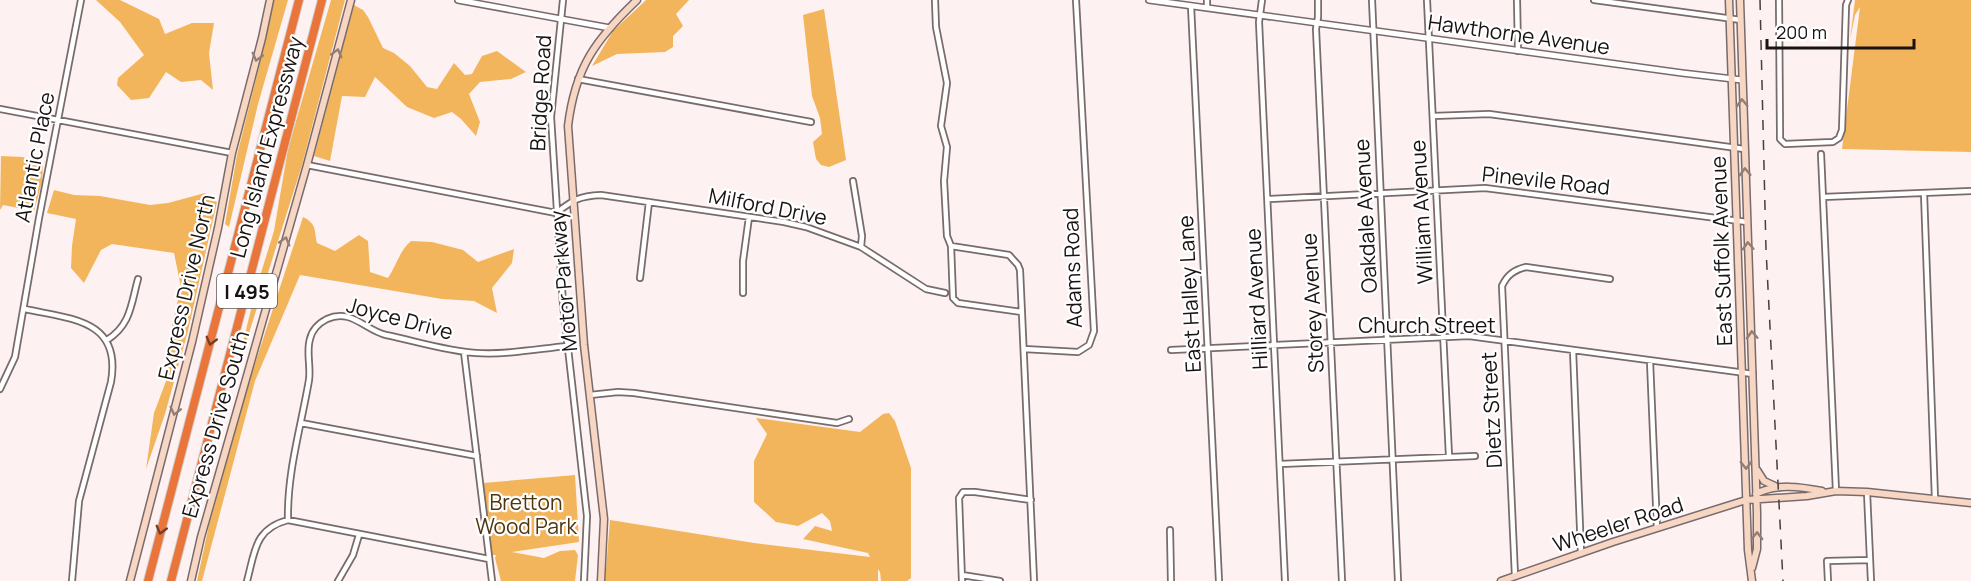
<svg xmlns="http://www.w3.org/2000/svg" width="1971" height="581" viewBox="0 0 1971 581" font-family="Manrope,sans-serif">
	<style>
		.green { fill: #f3b55c }
		.lines { fill: none; stroke-linecap: round; stroke-linejoin: round }
		.minor-casing { stroke: #786b6b; stroke-width: 8 }
		.tertiary-casing { stroke: #786b6b; stroke-width: 8 }
		.secondary-casing { stroke: #786b6b; stroke-width: 9 }
		.motorway-casing { stroke: #d1d0d0; stroke-width: 10 }
		.minor { stroke: #fff; stroke-width: 4.5 }
		.tertiary { stroke: #fff; stroke-width: 5 }
		.secondary { stroke: #f8d6c4; stroke-width: 6 }
		.motorway { stroke: #e9753b; stroke-width: 8 }
		.rail { stroke: #463f3f; stroke-width: 1.5; stroke-dasharray: 10 10; stroke-linecap: butt }
		.oneway { stroke: #937e74 }
		.oneway2 { stroke: #763f25 }
		.labels { text-anchor: middle; dominant-baseline: central; stroke-width: 4.5; stroke-linejoin: round; paint-order: stroke }
		.shield { fill: #fff; stroke: #5d595a; stroke-width: 1.5 }
		.shield-label { font-size: 20px; font-weight: bold; fill: #181213 }
		.street-label { font-size: 21px; fill: #181213; stroke: #fff }
		.park-label { font-size: 21px; fill: #4f360f; stroke: #fff }
	</style>
	<rect width="100%" height="100%" fill="#fef1f1"/>
	<!-- green -->
	<path class="green" d="M96 0H120L159 19 165 34 192 23H214L209 53 213 90 201 80 181 82 166 72 149 98 131 100 117 85 118 78 144 55 120 22Z
		M273 0H288L258 104 229 227 225 224 237 155 266 39Z
		M331 0H345L302 165 232 387 256 289 274 231 288 149Z
		M646 0H689L676 14 683 26 673 36V47L665 52 617 54 592 66 613 31Z
		M1855 0H1971V152L1842 149 1860 7 1855 15 1850 40Z
		M354 5 363 10 368 17 383 48 394 53 410 66 427 87 437 89 454 63 465 75 472 74 482 56 497 51 526 72 511 79 480 82 469 94 480 122 476 136 461 119 452 112 434 118 407 107 375 77 365 97 342 96 330 161 314 156Z
		M824 9 846 160 829 167 821 165 816 159 813 142 822 134 820 118 812 96 803 15Z
		M1 156 23 157 43 165 42 182 34 211 3 205 0 210Z
		M54 190 74 195 100 196 150 205 168 203 205 193 217 202 188 331 165 414 146 469 154 413 166 381 172 326 181 287 174 253 112 244 101 250 84 283 71 268 72 246 76 219 47 213Z
		M303 217C317 224 314 230 317 243L335 251 359 235 368 241 370 272 388 278C396 266 400 250 411 241L432 242 463 250 478 262 514 249 512 263 492 288 497 313 474 301 442 299 300 275 255 381 202 581H197L209 525 249 382Z
		M889 413 895 421 911 468V578L907 581H881L880 572 878 569V581H605L610 520 754 543 870 557 868 553 803 539 815 526 832 531 830 521 822 513 798 526 776 522 754 502V461L767 434 756 418 860 432 883 414Z
		M575 475 579 542 512 552 544 558 560 551 575 550 578 555 575 581H501L495 558 496 555H492L483 483Z"/>
	<g class="lines">
		<defs>
			<path id="minor" d="M563 0 551 117 563 304 587 516 584 581
				M935 0 936 27 947 83 941 126 947 147 944 181 947 236 951 246 953 298 958 303 1022 312
				M1207 0V7
				M1262 0 1259 22 1285 581
				M1318 0V17L1316 29 1342 581
				M1372 0 1398 581
				M1427 0 1449 456
				M1517 0 1518 51
				M1594 0 1741 20
				M1779 0 1780 131V139L1785 144 1833 142 1839 138 1842 130 1846 5 1848 0
				M1191 6 1219 581
				M578 79 811 122
				M0 109 232 153
				M1433 116 1489 114 1744 149
				M1821 154 1836 491
				M307 165 556 213C573 200 579 196 601 195L784 222 806 227 861 247 926 289 945 293
				M853 181 862 236 861 247
				M1924 193 1935 499
				M1823 197 1971 191
				M1268 199 1485 188 1747 222
				M951 246 1009 255 1018 265 1020 270 1034 581
				M640 278 649 202
				M743 293V261L749 217
				M25 309C70 319 122 319 111 382L79 501 72 581
				M107 340C131 325 131 304 138 279
				M1024 349 1078 352 1089 345 1094 331 1076 0
				M1171 350 1469 336 1753 374
				M1573 350 1581 553
				M464 352 492 581
				M1650 361 1657 528
				M0 389 15 357 39 218 81 0
				M590 395 618 392 634 393 837 423 849 419
				M301 423 477 456
				M1280 464 1475 456
				M1867 492 1871 581
				M288 520C287 472 301 427 309 380 311 366 306 352 310 339 312 330 319 323 327 319 351 308 365 330 386 335 415 341 446 351 476 353 506 355 537 349 567 346
				M1170 530 1171 581
				M962 575 1000 581
				M1515 576 1502 286C1507 275 1514 270 1526 267L1610 279
				M247 581C255 552 254 529 288 520L489 559
				M338 581 353 555 359 535
				M962 581 959 498 963 492H975L1031 500
				M1828 581 1827 561 1870 560"/>
			<path id="tertiary" d="M458 0 610 28
				M1149 0 1682 73 1742 80"/>
			<path id="secondary" d="M1729 0 1748 550 1752 581
				M1740 0 1757 513V549L1752 568
				M1757 470 1764 481 1775 486
				M1756 494C1775 483 1802 487 1822 491
				M130 581 192 342 218 228 232 153 262 38 270 0
				M191 581 201 537 307 165 351 0
				M601 581 604 519 584 345 568 126C575 68 595 40 637 0
				M1501 581 1613 542 1746 500 1807 496 1836 491 1867 492 1971 503"/>
			<path id="motorway" d="M148 581 299 0
				M171 581 322 0"/>
		</defs>
		<!-- minor casing -->
		<use href="#minor" class="minor-casing"/>
		<!-- tertiary casing -->
		<use href="#tertiary" class="tertiary-casing"/>
		<!-- secondary casing -->
		<use href="#secondary" class="secondary-casing"/>
		<!-- motorway casing -->
		<use href="#motorway" class="motorway-casing"/>
		<!-- minor -->
		<use href="#minor" class="minor"/>
		<!-- tertiary -->
		<use href="#tertiary" class="tertiary"/>
		<!-- secondary -->
		<use href="#secondary" class="secondary"/>
		<!-- motorway -->
		<use href="#motorway" class="motorway"/>
		<!-- rail -->
		<path class="rail" d="M1760 0 1766 249 1783 581"/>
	</g>
	<!-- one-way arrows -->
	<defs><path id="oneway-chevron" d="M-2-3.5L2.5 0L-2 3.5" fill="none" stroke-width="1.6" stroke-linecap="round" stroke-linejoin="round" transform="scale(1.5)"/></defs>
	<g class="oneway">
		<use href="#oneway-chevron" transform="translate(337 53) rotate(-75)"/>
		<use href="#oneway-chevron" transform="translate(257 57) rotate(105)"/>
		<use href="#oneway-chevron" transform="translate(1742 103) rotate(-92)"/>
		<use href="#oneway-chevron" transform="translate(1745 172) rotate(-92)"/>
		<use href="#oneway-chevron" transform="translate(285 241) rotate(-74)"/>
		<use href="#oneway-chevron" transform="translate(1748 246) rotate(-93)"/>
		<use href="#oneway-chevron" transform="translate(1752 335) rotate(-93)"/>
		<use href="#oneway-chevron" transform="translate(175 411) rotate(104)"/>
		<use href="#oneway-chevron" transform="translate(1746 465) rotate(89)"/>
		<use href="#oneway-chevron" transform="translate(1757 536) rotate(-89)"/>
	</g>
	<g class="oneway2">
		<use href="#oneway-chevron" transform="translate(211 341) rotate(105)"/>
		<use href="#oneway-chevron" transform="translate(161 530) rotate(105)"/>
	</g>
	<g class="labels">
		<!-- shield labels -->
		<rect class="shield" x="217" y="274" width="60" height="34" rx="4.5"/>
		<g class="shield-label">
			<text x="247" y="291">I 495</text>
		</g>
		<!-- street labels -->
		<g class="street-label">
			<text transform="translate(1519 34) rotate(8)">Hawthorne Avenue</text>
			<text transform="translate(540 93) rotate(-87)">Bridge Road</text>
			<text transform="translate(266 147) rotate(-75)">Long Island Expressway</text>
			<text transform="translate(34 157) rotate(-79)">Atlantic Place</text>
			<text transform="translate(1546 180) rotate(6)">Pinevile Road</text>
			<text transform="translate(768 206) rotate(11)">Milford Drive</text>
			<text transform="translate(1421 212) rotate(-93)">William Avenue</text>
			<text transform="translate(1365 216) rotate(-93)">Oakdale Avenue</text>
			<text transform="translate(1721 251) rotate(-92)">East Suffolk Avenue</text>
			<text transform="translate(1072 268) rotate(-92)">Adams Road</text>
			<text transform="translate(563 281) rotate(-95)">Motor Parkway</text>
			<text transform="translate(186 287) rotate(-77)">Express Drive North</text>
			<text transform="translate(1189 294) rotate(-93)">East Halley Lane</text>
			<text transform="translate(1256 299) rotate(-93)">Hilliard Avenue</text>
			<text transform="translate(1312 303) rotate(-93)">Storey Avenue</text>
			<text transform="translate(400 318) rotate(15)">Joyce Drive</text>
			<text x="1427" y="325">Church Street</text>
			<text transform="translate(1491 410) rotate(-93)">Dietz Street</text>
			<text transform="translate(215 424) rotate(-74)">Express Drive South</text>
			<text transform="translate(1618 524) rotate(-18)">Wheeler Road</text>
		</g>
		<!-- park labels -->
		<g class="park-label">
			<text x="526" y="502">Bretton<tspan x="526" dy="24">Wood Park</tspan></text>
		</g>
	</g>
	<!-- scale -->
	<path d="M1767 39v9h147v-9" fill="none" stroke="#181213" stroke-width="3"/>
	<text x="1776" y="39" font-size="18" fill="#181213" stroke="#ffffff" stroke-width="4.5" paint-order="stroke">200 m</text>
</svg>
